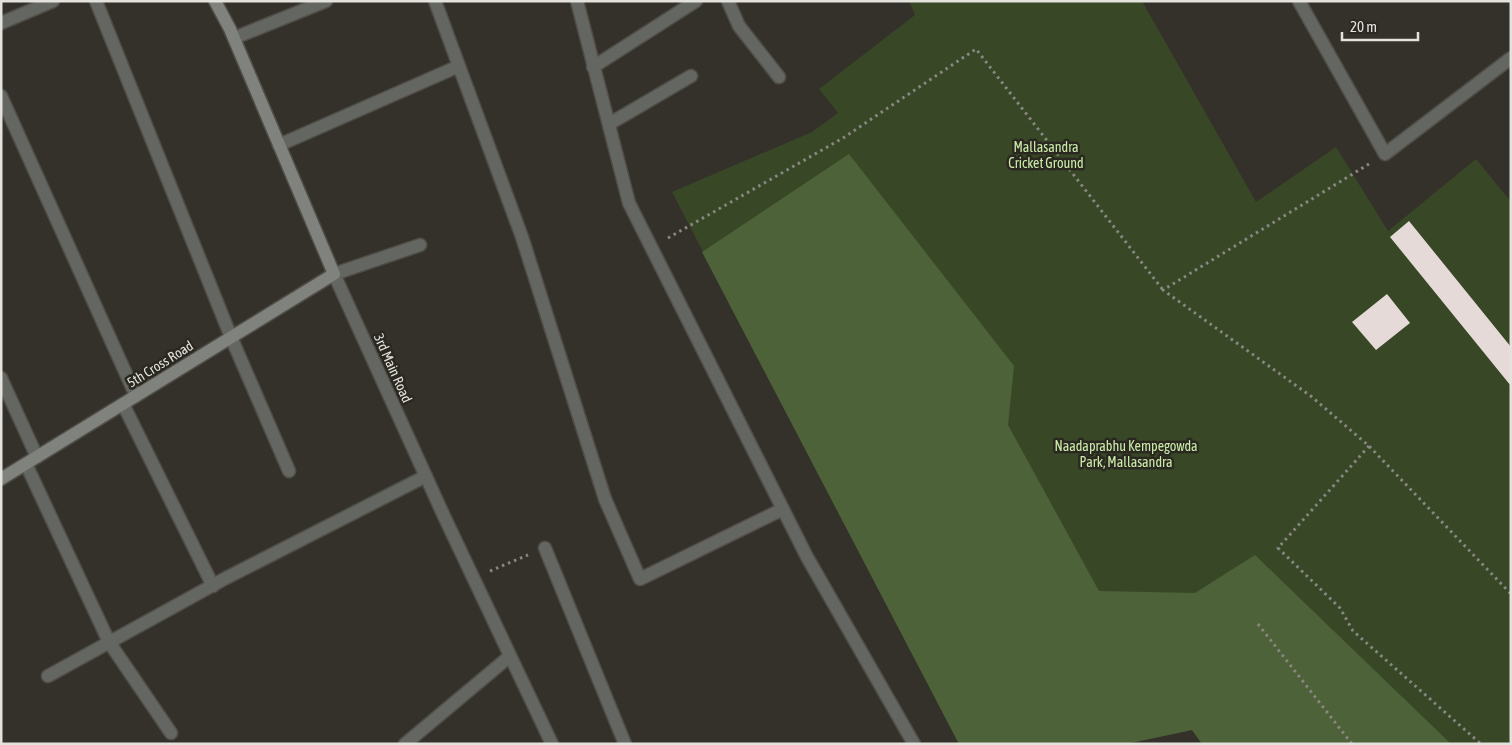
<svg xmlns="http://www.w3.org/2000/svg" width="1512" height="745" viewBox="0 0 1512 745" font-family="'Asap Condensed',sans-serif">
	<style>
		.green { fill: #384826 }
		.forest { fill: #4e6239 }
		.building { fill: #e5dad7 }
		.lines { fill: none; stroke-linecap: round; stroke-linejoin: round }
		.street-casing { stroke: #504d47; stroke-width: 15 }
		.secondary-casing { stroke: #504d47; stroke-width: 15 }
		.path { stroke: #898781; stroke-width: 3; stroke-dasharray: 2.5 4; stroke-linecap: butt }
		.street { stroke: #646662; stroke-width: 12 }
		.secondary { stroke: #80837d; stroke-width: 12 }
		.labels { text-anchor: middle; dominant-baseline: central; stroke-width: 5; stroke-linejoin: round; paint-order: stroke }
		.park-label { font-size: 14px; fill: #cbeca8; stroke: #2a2821 }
		.street-label { font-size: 14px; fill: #e3e2dd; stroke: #2a2821 }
	</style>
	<rect width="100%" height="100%" fill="#34312b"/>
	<!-- green -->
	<path class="green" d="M909 1H1142L1256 202 1336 147 1388 231 1476 159 1511 202V744H1202L1192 730 1126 744H959L672 192 812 132 838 113 819 89 915 15Z"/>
	<!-- forest -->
	<path class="forest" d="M849 154 1014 366 1008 425 1099 591 1195 593 1255 555 1451 744H1202L1192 730 1126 744H959L702 252Z"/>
	<!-- building -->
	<path class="building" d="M1409 221 1511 347V386L1390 237Z
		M1387 294 1410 323 1376 350 1352 322Z"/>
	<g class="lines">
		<defs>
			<path id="street" d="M96 1 231 337 289 471
				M435 1 522 237 605 499 640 579 783 509
				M577 1 629 203 807 557 914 744
				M728 1 739 26 779 77
				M1299 1 1385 154 1511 58
				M1 23 53 1
				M234 38 326 1
				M593 67 696 1
				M1 96 136 396
				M609 124 691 76
				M279 145 459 66
				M420 245 334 274 443 514 552 744
				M1 378 37 457
				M123 404 213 586
				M26 464 109 642 171 733
				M545 548 625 744
				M48 676 226 578 426 476
				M405 744 510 656"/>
			<path id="secondary" d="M1 479 334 274 230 29 215 1"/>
		</defs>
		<!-- street casing -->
		<use href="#street" class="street-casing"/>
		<!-- secondary casing -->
		<use href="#secondary" class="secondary-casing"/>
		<!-- path -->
		<path class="path" d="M1369 164 1163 290 1312 397 1369 446 1511 594
			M668 238 843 138 976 49 1163 290
			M1369 446 1278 548 1340 608 1353 631 1481 744
			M490 571 528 555
			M1258 624 1352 744"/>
		<!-- street -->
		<use href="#street" class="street"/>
		<!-- secondary -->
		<use href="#secondary" class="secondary"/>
	</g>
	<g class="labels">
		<!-- park labels -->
		<g class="park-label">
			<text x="1046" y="147">Mallasandra<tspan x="1046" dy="16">Cricket Ground</tspan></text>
			<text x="1126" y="446">Naadaprabhu Kempegowda<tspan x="1126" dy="16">Park, Mallasandra</tspan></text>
		</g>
		<!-- street labels -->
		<g class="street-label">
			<text transform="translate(160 364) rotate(-32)">5th Cross Road</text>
			<text transform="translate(393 368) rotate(66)">3rd Main Road</text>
		</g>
	</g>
	<!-- border -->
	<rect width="1512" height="745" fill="none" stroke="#e3e2dd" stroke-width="5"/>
	<!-- scale -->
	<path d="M1342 32v8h76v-8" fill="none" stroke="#e3e2dd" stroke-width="2.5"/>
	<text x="1350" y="32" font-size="15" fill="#e3e2dd" stroke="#2a2821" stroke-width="4" paint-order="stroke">20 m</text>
</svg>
